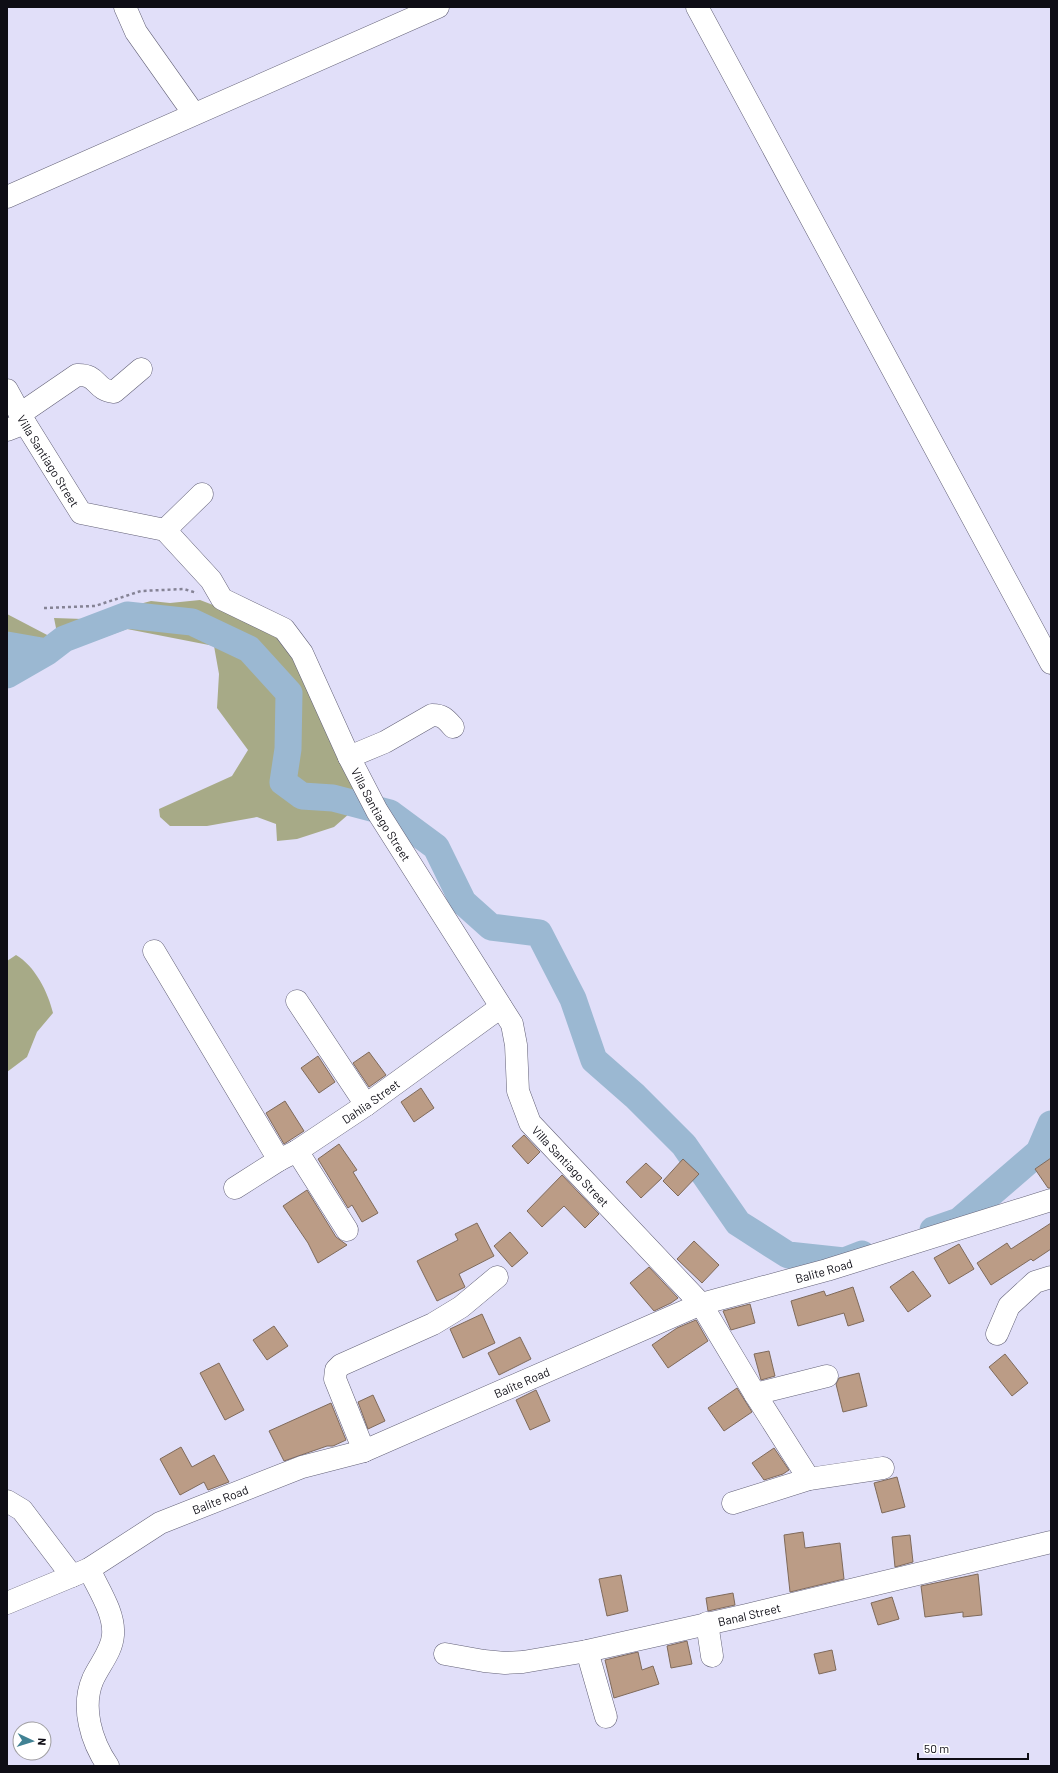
<svg xmlns="http://www.w3.org/2000/svg" width="1058" height="1773" viewBox="0 0 1058 1773" font-family="Barlow,sans-serif">
	<style>
		.forest { fill: #a7aa87 }
		.lines { fill: none; stroke-linecap: round; stroke-linejoin: round }
		.river { stroke: #9bb8d2; stroke-width: 27 }
		.building { fill: #bb9c86; stroke: #7f6a5b }
		.minor-casing { stroke: #636177; stroke-width: 23 }
		.path { stroke: #858395; stroke-width: 2.5; stroke-dasharray: 3 3; stroke-linecap: butt }
		.minor { stroke: #fff; stroke-width: 22 }
		.labels { text-anchor: middle; dominant-baseline: central; stroke-width: 3.5; stroke-linejoin: round; paint-order: stroke }
		.street-label { font-size: 12px; fill: #0e0d15; stroke: #fff }
	</style>
	<rect width="100%" height="100%" fill="#e1dff9"/>
	<!-- forest -->
	<path class="forest" d="M200 600 226 610 278 636 296 658 349 769 358 806 334 827 297 839 277 841 276 824 257 817 207 826H170L160 817 159 809 232 776 248 750 217 708 219 674 214 646 127 629 83 645 79 641 72 643 56 628 54 618 83 619 151 601 170 603Z
		M7 614 51 637 62 650 7 685Z
		M16 955C35 966 48 992 53 1013L37 1032 27 1057 7 1072V961Z"/>
	<g class="lines">
		<!-- river -->
		<path class="river" d="M7 645 47 652
			M7 675 47 652 64 639 127 615 192 622 249 649 289 693 288 749 283 782 302 796 333 798 390 813 436 847 463 902 491 927 539 933 573 999 594 1060 635 1096 684 1145 738 1223 788 1255 844 1261 862 1254
			M933 1230 959 1221 1039 1152 1051 1124"/>
	</g>
	<!-- building -->
	<path class="building" d="M369 1052 386 1075 369 1087 353 1063Z
		M318 1056 335 1082 319 1093 301 1068Z
		M421 1088 434 1108 414 1122 401 1102Z
		M285 1101 304 1131 284 1144 266 1113Z
		M524 1135 540 1152 528 1164 512 1146Z
		M339 1144 357 1170 353 1172 378 1213 362 1222 352 1205 348 1208 318 1159Z
		M1051 1158V1188H1048L1035 1169Z
		M683 1159 699 1174 678 1196 663 1181Z
		M646 1163 662 1178 641 1198 626 1182Z
		M562 1175 599 1214 585 1228 564 1206 542 1227 527 1211Z
		M307 1190 336 1237 347 1245 318 1263 308 1243 283 1206Z
		M477 1223 494 1256 459 1274 465 1287 437 1301 417 1261 458 1240 455 1234Z
		M1051 1223V1249L1033 1261 1031 1259 991 1285 977 1263 1007 1243 1011 1249Z
		M510 1232 528 1253 512 1267 494 1246Z
		M694 1241 719 1265 702 1283 677 1259Z
		M959 1244 974 1269 949 1284 934 1258Z
		M649 1267 678 1298 671 1303 654 1311 630 1283Z
		M913 1271 931 1296 908 1312 890 1287Z
		M853 1287 864 1321 848 1326 844 1313 798 1326 791 1301 824 1291 826 1296Z
		M750 1304 755 1323 731 1330 723 1311Z
		M482 1314 495 1343 463 1358 450 1329Z
		M696 1320 708 1341 668 1368 652 1345 677 1328Z
		M274 1326 288 1346 267 1360 253 1340Z
		M520 1337 531 1359 499 1375 488 1353Z
		M769 1351 775 1376 761 1380 754 1354Z
		M1005 1354 1028 1383 1012 1396 989 1367Z
		M219 1363 244 1410 225 1420 200 1373Z
		M859 1373 867 1406 843 1412 836 1384 839 1378Z
		M737 1388 752 1412 724 1431 708 1408Z
		M536 1390 550 1421 530 1430 516 1400Z
		M373 1395 385 1421 368 1429 358 1402Z
		M331 1403 346 1440 333 1446H327L284 1461 269 1431Z
		M181 1447 192 1467 214 1455 229 1482 208 1490 204 1482 180 1495 160 1459Z
		M774 1448 789 1470 783 1474 764 1480 752 1463Z
		M897 1477 905 1507 882 1513 874 1483Z
		M803 1532 805 1548 840 1543 844 1579 790 1592 784 1535Z
		M910 1535 913 1562 895 1567 892 1537Z
		M978 1574 982 1615 963 1617V1612L925 1617 921 1586Z
		M621 1575 628 1611 607 1616 599 1579Z
		M733 1593 735 1605 708 1611 706 1598Z
		M892 1597 899 1619 878 1625 871 1603Z
		M687 1641 692 1664 671 1668 667 1646Z
		M832 1650 836 1670 819 1674 814 1654Z
		M638 1652 642 1670 653 1666 659 1684 614 1698 605 1660Z"/>
	<g class="lines">
		<defs>
			<g id="minor">
				<path d="M125 7 136 32 194 114"/>
				<path d="M697 7 1051 663"/>
				<path d="M7 197 438 7"/>
				<path id="s1" d="M7 390 25 423 81 513 165 530 211 580 222 599 284 629 302 653 349 757 377 811 512 1024 516 1045 518 1091 530 1123 701 1304 755 1394 809 1479"/>
				<path d="M20 414 77 375C99 374 94 390 114 392L141 369"/>
				<path d="M7 430 25 423"/>
				<path d="M165 530 202 494"/>
				<path d="M349 757 385 742 432 715C443 715 446 719 453 727"/>
				<path d="M154 951 279 1160"/>
				<path d="M297 1001 366 1105"/>
				<path d="M297 1151 347 1230"/>
				<path id="s2" d="M235 1188 279 1160 297 1151 366 1105 501 1007"/>
				<path d="M997 1334 1009 1306 1035 1282 1051 1277"/>
				<path d="M755 1394 827 1376"/>
				<path d="M364 1451 335 1379 336 1370 341 1365 433 1324 461 1307 497 1277"/>
				<path d="M7 1501 22 1510 72 1576"/>
				<path d="M733 1503 809 1479 883 1468"/>
				<path d="M89 1569C98 1589 115 1613 113 1635 112 1651 100 1664 93 1679 81 1707 91 1741 108 1766"/>
				<path id="s3" d="M7 1603 89 1569 160 1523 302 1467 364 1451 701 1304 827 1270 1051 1200"/>
				<path d="M707 1623 712 1656"/>
				<path d="M587 1651 606 1717"/>
				<path id="s4" d="M445 1654 484 1661 505 1663 523 1662 587 1651 747 1615 1051 1542"/>
			</g>
		</defs>
		<!-- minor casing -->
		<use href="#minor" class="minor-casing"/>
		<!-- path -->
		<path class="path" d="M44 608 95 606 141 591 184 589 197 593"/>
		<!-- minor -->
		<use href="#minor" class="minor"/>
	</g>
	<g class="labels">
		<!-- street labels -->
		<g class="street-label">
			<text stroke="none"><textPath href="#s1" startOffset="82">Villa Santiago Street</textPath></text>
			<text stroke="none"><textPath href="#s1" startOffset="598">Villa Santiago Street</textPath></text>
			<text stroke="none"><textPath href="#s2" startOffset="161">Dahlia Street</textPath></text>
			<text stroke="none"><textPath href="#s1" startOffset="1006">Villa Santiago Street</textPath></text>
			<text stroke="none"><textPath href="#s3" startOffset="885">Balite Road</textPath></text>
			<text stroke="none"><textPath href="#s3" startOffset="562">Balite Road</textPath></text>
			<text stroke="none"><textPath href="#s3" startOffset="238">Balite Road</textPath></text>
			<text stroke="none"><textPath href="#s4" startOffset="310">Banal Street</textPath></text>
		</g>
	</g>
	<!-- border -->
	<rect width="1058" height="1773" fill="none" stroke="#0e0d15" stroke-width="16"/>
	<!-- north arrow -->
	<g transform="translate(32 1741) rotate(94)"><circle r="19" fill="#ffffff" stroke="#9f9ea1"/>
	<path d="M0-3L7 15L0 10L-7 15Z" fill="#418294"/>
	<text y="-6" font-size="11" font-weight="bold" text-anchor="middle" fill="#0e0d15">N</text>
	</g>
	<!-- scale -->
	<path d="M918 1753v6h110v-6" fill="none" stroke="#0e0d15" stroke-width="2"/>
	<text x="924" y="1753" font-size="12" fill="#0e0d15" stroke="#ffffff" stroke-width="3" paint-order="stroke">50 m</text>
</svg>
